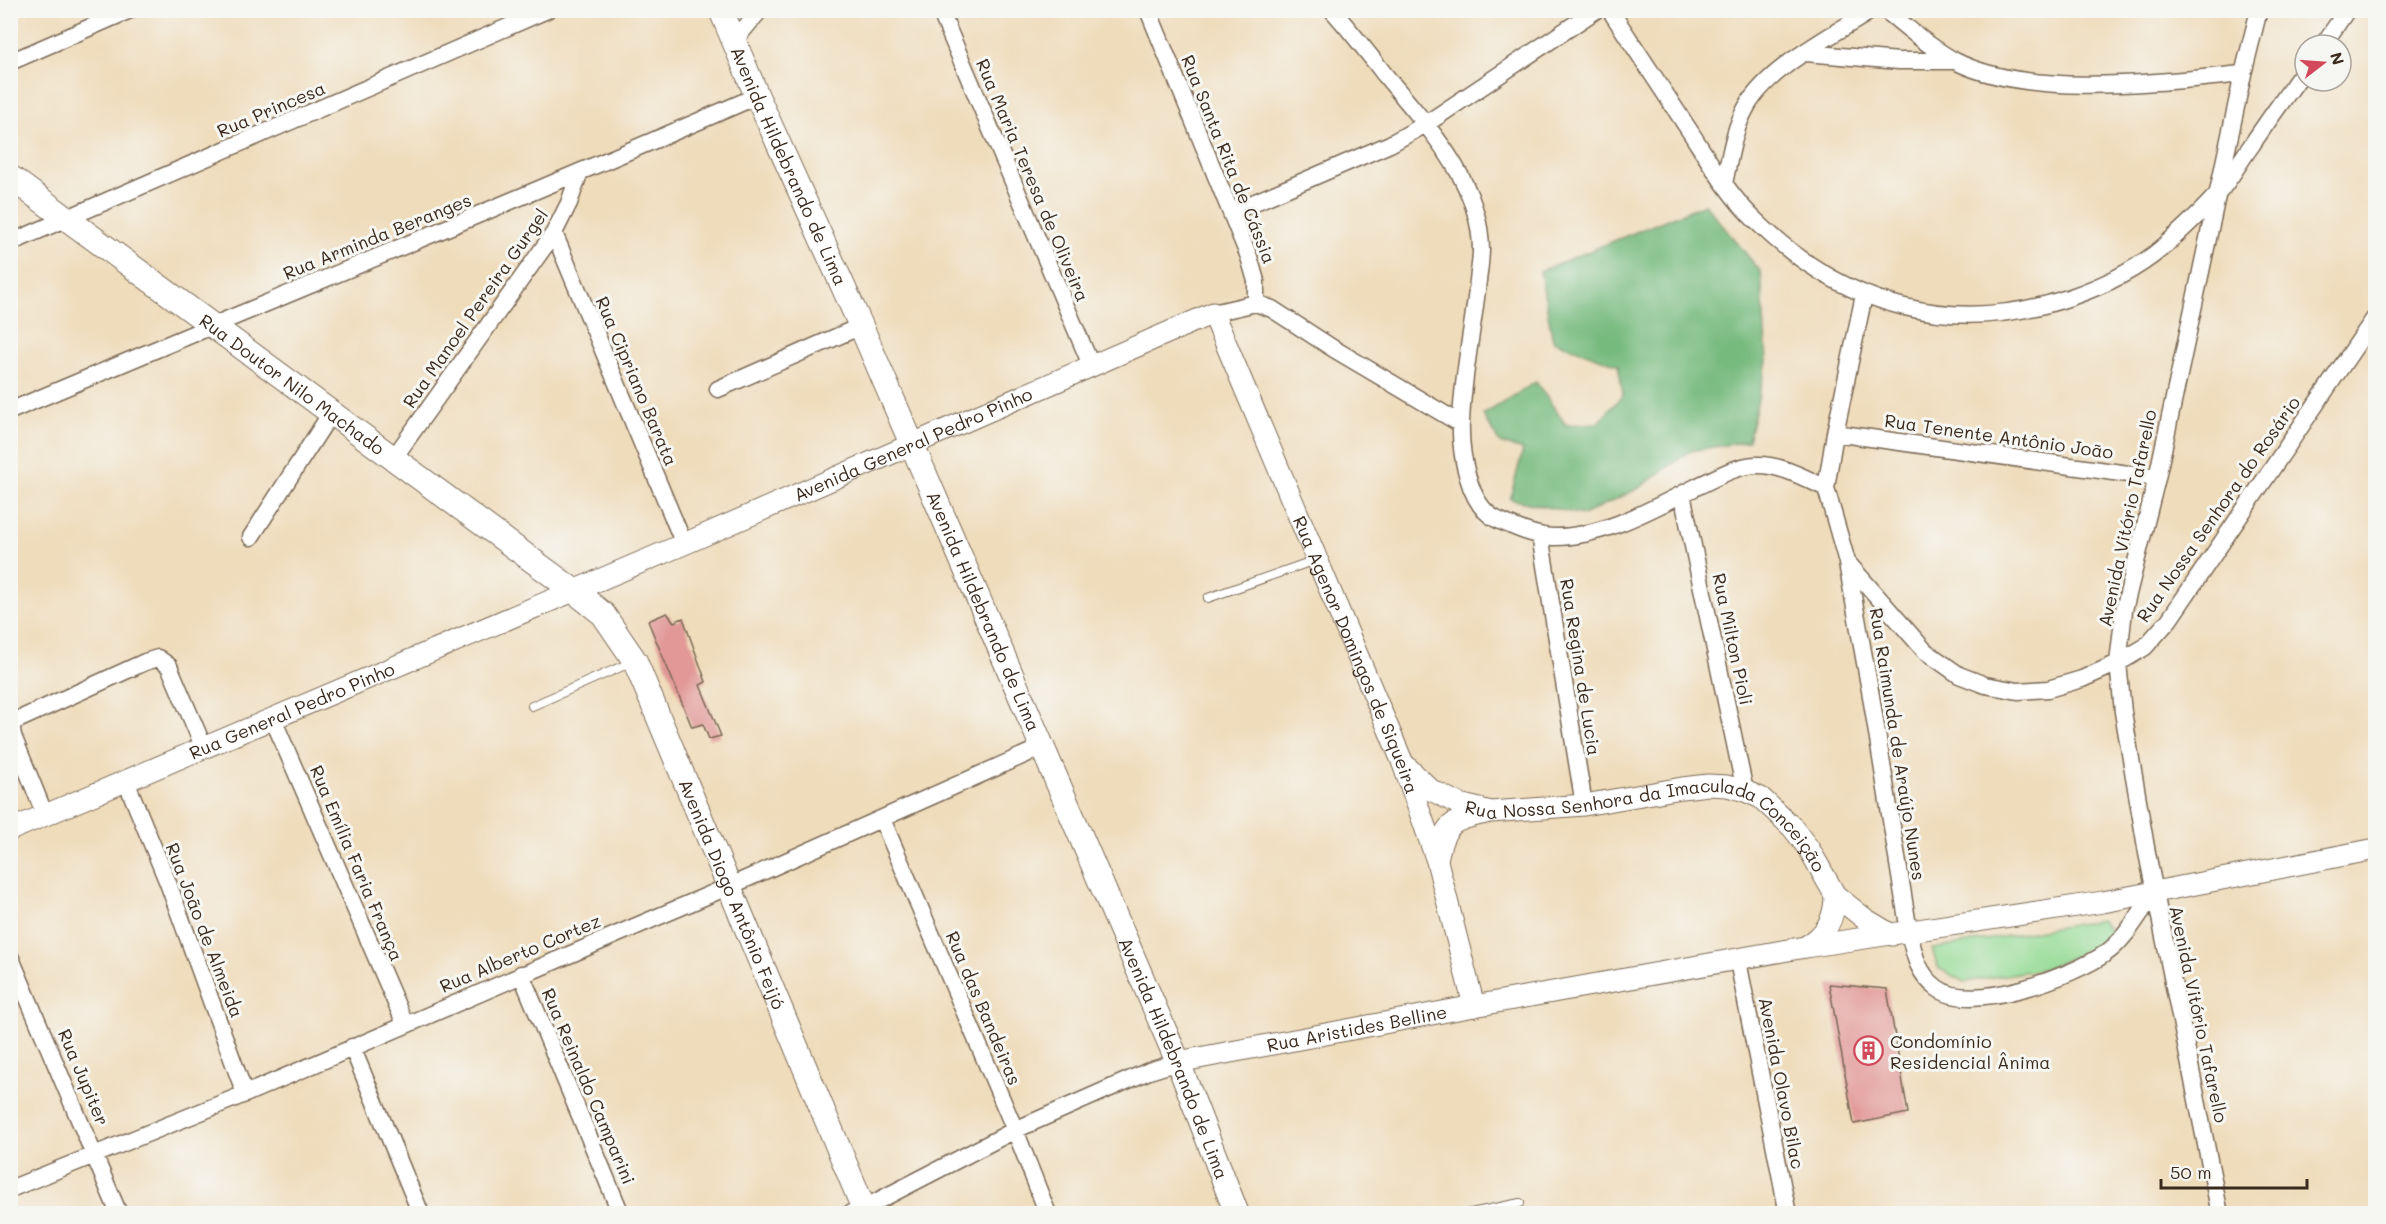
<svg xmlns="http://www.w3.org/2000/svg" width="2386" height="1224" viewBox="0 0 2386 1224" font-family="Mali,sans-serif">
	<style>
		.green { fill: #93da93; stroke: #678258; stroke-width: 1.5 }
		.forest { fill: #76ba7d; stroke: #58724e; stroke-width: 1.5 }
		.building { fill: #e19896 }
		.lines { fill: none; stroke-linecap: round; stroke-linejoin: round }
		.service-casing { stroke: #7a6855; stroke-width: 10 }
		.minor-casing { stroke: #7a6855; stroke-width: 19 }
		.tertiary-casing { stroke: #7a6855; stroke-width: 23 }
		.secondary-casing { stroke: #7a6855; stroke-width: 26 }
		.service { stroke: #fff; stroke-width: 8 }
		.minor { stroke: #fff; stroke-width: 16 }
		.tertiary { stroke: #fff; stroke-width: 21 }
		.secondary { stroke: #fff; stroke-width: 24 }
		.labels { text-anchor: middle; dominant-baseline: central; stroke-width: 6; stroke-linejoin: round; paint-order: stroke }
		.street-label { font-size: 18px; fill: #3b2a1e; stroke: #f6f6f2 }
		.poi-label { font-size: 18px; fill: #3b2a1e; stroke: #f6f6f2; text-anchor: start }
	</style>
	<rect width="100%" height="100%" fill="#f6f6f2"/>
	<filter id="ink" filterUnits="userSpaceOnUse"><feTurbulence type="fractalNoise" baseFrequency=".0167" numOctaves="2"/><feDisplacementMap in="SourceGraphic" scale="12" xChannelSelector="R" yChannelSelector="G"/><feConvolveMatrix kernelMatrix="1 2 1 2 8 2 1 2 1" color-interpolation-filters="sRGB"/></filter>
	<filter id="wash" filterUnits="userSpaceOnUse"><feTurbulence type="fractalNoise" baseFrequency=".008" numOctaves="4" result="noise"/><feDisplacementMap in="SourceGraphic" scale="24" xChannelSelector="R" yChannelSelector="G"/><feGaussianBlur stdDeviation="1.35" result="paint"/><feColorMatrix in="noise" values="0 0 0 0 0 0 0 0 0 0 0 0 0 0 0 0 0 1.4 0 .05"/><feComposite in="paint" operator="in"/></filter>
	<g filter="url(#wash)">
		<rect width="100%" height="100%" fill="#efdcbb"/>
		<!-- green -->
		<path class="green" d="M2101 920 2111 931 2097 946 2048 968 1964 982 1938 968 1932 949Z"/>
		<!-- forest -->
		<path class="forest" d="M1705 204 1761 272 1767 362 1748 441 1690 451 1639 488 1583 515 1510 499 1523 450 1500 443 1483 415 1536 382 1566 425 1598 423 1623 395 1618 365 1553 341 1540 271Z"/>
		<g id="blocks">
			<!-- building -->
			<path class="building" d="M667 613 674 622 683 618 706 682 700 685 721 736 709 739 703 724 692 727 648 621Z
				M1829 984 1887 989 1908 1113 1854 1124Z"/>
		</g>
	</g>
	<g filter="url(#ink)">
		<use href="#blocks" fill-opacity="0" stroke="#7a6855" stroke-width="1.5"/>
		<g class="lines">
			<defs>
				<path id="service" d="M1208 598 1318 559
					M532 706 632 662
					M10 999 27 992
					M1466 1214 1520 1203"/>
				<path id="minor" d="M940 10 1091 365
					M1148 10 1249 257 1256 281V303
					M1332 10C1351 31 1368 53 1385 75 1426 125 1480 180 1481 249 1481 263 1478 277 1477 290 1472 333 1462 381 1461 423 1460 452 1468 505 1496 519 1514 527 1533 536 1553 537 1602 538 1654 508 1696 487 1716 478 1734 466 1756 465 1780 464 1805 478 1826 488L1847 562 1925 651 1959 675 1985 685 2018 691 2048 689 2082 679 2118 663 2145 647 2169 620 2376 316
					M1610 10C1638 52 1665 94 1693 136 1712 166 1731 198 1757 222 1846 308 1954 337 2071 297 2103 286 2136 270 2162 248 2181 231 2202 212 2219 192 2231 178 2240 161 2251 146 2268 120 2287 95 2305 69
					M1885 10C1907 27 1930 48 1955 61 2030 99 2161 82 2243 74
					M734 41 760 10
					M2323 45 2347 10
					M1806 53 1899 61H1955
					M10 62 130 10
					M1724 183C1730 158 1733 131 1746 108 1767 68 1834 35 1872 10
					M1232 212 1390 144 1426 124 1596 10
					M554 233 684 544
					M10 243 547 10
					M1256 303 1272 309 1334 349 1461 424
					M1213 313 1256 303
					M718 389 861 326
					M10 411C259 305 509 204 757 96
					M1835 433 2157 478
					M393 459 554 233 569 203 579 174
					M1826 488 1835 433 1864 295
					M1682 494 1745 791
					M1540 535 1584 805
					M251 537 331 413
					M1847 563 1871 696 1909 932C1914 954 1917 973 1937 988 1971 1014 2074 976 2106 953 2126 939 2140 912 2155 892
					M273 719 405 1024
					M126 781 168 883 245 1094
					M45 815 13 736 11 723 145 662 158 658 169 666 204 748
					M882 819 1015 1130 1048 1214
					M10 956 119 1214
					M1738 961 1788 1214
					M521 974 621 1214
					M352 1047 421 1214
					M10 1189 245 1094 746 879 1042 747
					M849 1214 864 1208 1015 1130 1149 1071 1178 1062
					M2220 1214 2147 853 2123 712 2118 663 2124 610 2157 478 2243 74 2259 10"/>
				<g id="tertiary">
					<path id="s1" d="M1406 766 1431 790 1459 804 1491 812 1584 805 1682 788 1708 785 1727 786 1745 791 1761 798 1792 827 1809 849 1835 895 1865 919 1892 935"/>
					<path id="s2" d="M10 830 684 544 1213 313 1402 761 1437 861 1474 1006"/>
					<path d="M1437 860C1444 824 1451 820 1486 813"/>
					<path d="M1805 947C1826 935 1835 919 1835 895"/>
					<path id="s3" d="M1178 1062 1474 1006 1805 947 2103 902 2376 849"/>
				</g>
				<g id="secondary">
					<path id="s4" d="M721 10 757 96 861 326 1178 1062 1237 1214"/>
					<path id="s5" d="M10 177 574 591 603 614 635 661 866 1214"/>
				</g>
			</defs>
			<!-- service casing -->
			<use href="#service" class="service-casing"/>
			<!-- minor casing -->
			<use href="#minor" class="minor-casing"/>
			<!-- tertiary casing -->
			<use href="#tertiary" class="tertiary-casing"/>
			<!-- secondary casing -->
			<use href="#secondary" class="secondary-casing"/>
			<!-- service -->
			<use href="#service" class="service"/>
			<!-- minor -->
			<use href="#minor" class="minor"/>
			<!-- tertiary -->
			<use href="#tertiary" class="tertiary"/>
			<!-- secondary -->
			<use href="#secondary" class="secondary"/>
		</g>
	</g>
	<!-- icons -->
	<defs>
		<symbol id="building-ring" viewBox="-11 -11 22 22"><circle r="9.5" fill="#f6f6f2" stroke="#d1495b" stroke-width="1.5"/><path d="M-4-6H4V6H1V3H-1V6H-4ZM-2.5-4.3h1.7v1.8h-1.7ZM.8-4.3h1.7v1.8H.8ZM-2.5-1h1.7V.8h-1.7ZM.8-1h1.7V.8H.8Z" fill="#d1495b"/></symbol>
	</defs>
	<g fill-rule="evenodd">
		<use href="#building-ring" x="1852" y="1034" width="33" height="33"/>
	</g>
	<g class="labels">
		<!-- street labels -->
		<g class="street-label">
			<text transform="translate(271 109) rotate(-23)">Rua Princesa</text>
			<text transform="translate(1229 159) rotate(68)">Rua Santa Rita de Cássia</text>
			<text stroke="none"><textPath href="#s4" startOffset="170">Avenida Hildebrando de Lima</textPath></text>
			<text transform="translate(1033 180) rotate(67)">Rua Maria Teresa de Oliveira</text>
			<text transform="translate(377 236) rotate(-22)">Rua Arminda Beranges</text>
			<text transform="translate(475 308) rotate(-55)">Rua Manoel Pereira Gurgel</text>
			<text transform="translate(637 381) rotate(67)">Rua Cipriano Barata</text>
			<text stroke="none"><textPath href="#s5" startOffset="350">Rua Doutor Nilo Machado</textPath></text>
			<text transform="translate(1999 436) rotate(8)">Rua Tenente Antônio João</text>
			<text stroke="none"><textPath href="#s2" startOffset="982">Avenida General Pedro Pinho</textPath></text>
			<text transform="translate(2218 509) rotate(-55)">Rua Nossa Senhora do Rosário</text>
			<text transform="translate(2127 518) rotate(-78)">Avenida Vitório Tafarello</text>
			<text stroke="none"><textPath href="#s4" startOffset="656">Avenida Hildebrando de Lima</textPath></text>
			<text transform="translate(1733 639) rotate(78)">Rua Milton Pioli</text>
			<text stroke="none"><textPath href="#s2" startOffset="1680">Rua Agenor Domingos de Siqueira</textPath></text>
			<text transform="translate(1581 667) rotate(81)">Rua Regina de Lucia</text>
			<text stroke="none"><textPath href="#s2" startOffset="306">Rua General Pedro Pinho</textPath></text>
			<text transform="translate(1898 744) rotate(81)">Rua Raimunda de Araújo Nunes</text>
			<text stroke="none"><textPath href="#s1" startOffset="270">Rua Nossa Senhora da Imaculada Conceição</textPath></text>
			<text transform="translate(357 863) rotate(67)">Rua Emília Faria França</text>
			<text stroke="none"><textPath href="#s5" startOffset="1046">Avenida Diogo Antônio Feijó</textPath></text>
			<text transform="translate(205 930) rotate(69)">Rua João de Almeida</text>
			<text transform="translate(520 953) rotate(-23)">Rua Alberto Cortez</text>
			<text transform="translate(984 1008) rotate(67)">Rua das Bandeiras</text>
			<text transform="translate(2199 1014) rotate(78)">Avenida Vitório Tafarello</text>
			<text stroke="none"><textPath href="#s3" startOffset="182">Rua Aristides Belline</textPath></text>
			<text stroke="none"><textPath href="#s4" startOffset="1142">Avenida Hildebrando de Lima</textPath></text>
			<text transform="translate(84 1077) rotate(67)">Rua Jupiter</text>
			<text transform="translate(1782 1083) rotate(79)">Avenida Olavo Bilac</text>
			<text transform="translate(589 1086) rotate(67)">Rua Reinaldo Camparini</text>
		</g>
		<!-- poi labels -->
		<g class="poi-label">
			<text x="1890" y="1041">Condomínio<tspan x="1890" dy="21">Residencial Ânima</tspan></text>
		</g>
	</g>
	<!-- margin -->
	<rect width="2386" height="1224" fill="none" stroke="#f6f6f2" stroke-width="36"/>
	<!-- north arrow -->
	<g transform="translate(2323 63) rotate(73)"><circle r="28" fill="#f6f6f2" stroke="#aba49d" stroke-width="1.5"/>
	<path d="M0-4.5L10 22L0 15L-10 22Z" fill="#d1495b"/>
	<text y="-9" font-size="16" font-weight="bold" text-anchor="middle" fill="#3b2a1e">N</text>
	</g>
	<!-- scale -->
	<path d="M2161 1179v9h146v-9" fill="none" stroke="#3b2a1e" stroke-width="3"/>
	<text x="2170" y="1179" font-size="18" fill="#3b2a1e" stroke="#f6f6f2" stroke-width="4.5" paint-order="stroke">50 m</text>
</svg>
